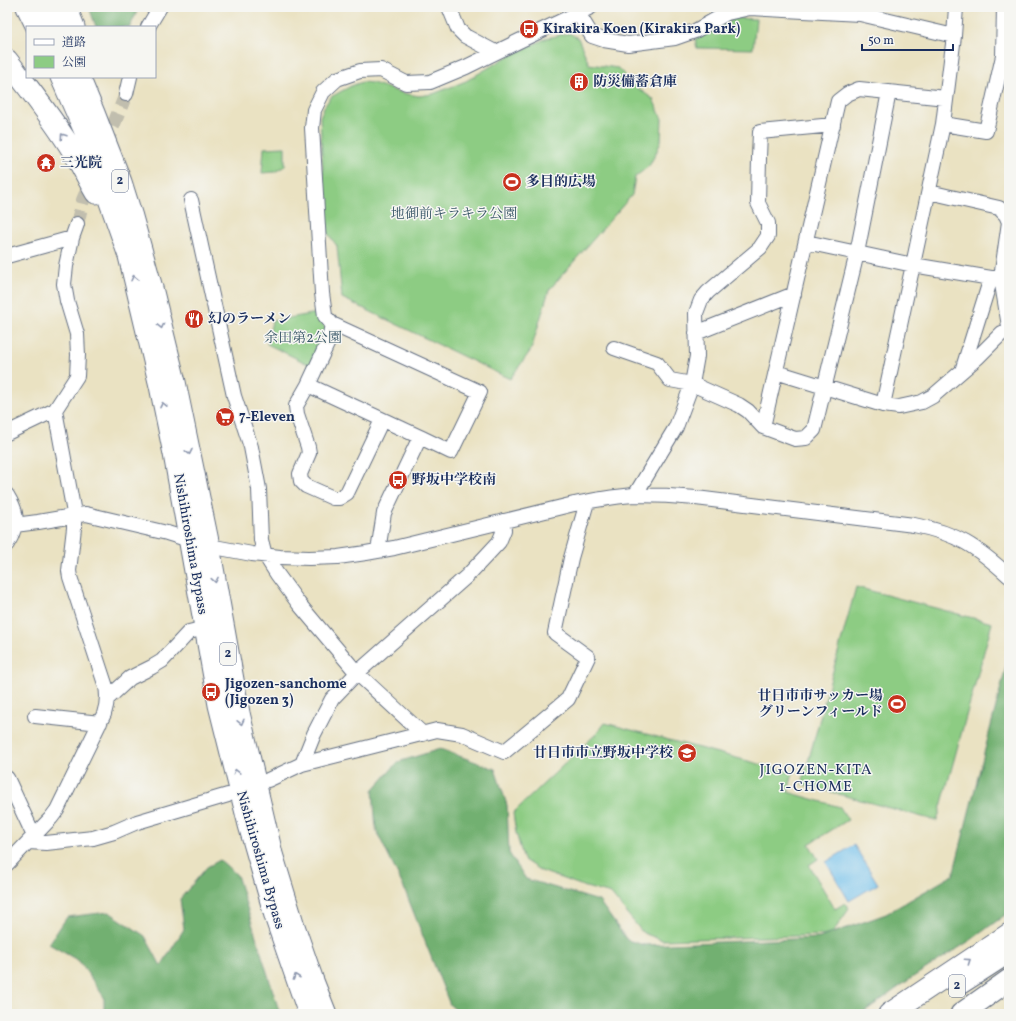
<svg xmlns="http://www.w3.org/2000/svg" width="1016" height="1021" viewBox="0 0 1016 1021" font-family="Vollkorn,'Noto Serif JP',serif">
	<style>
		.green { fill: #8dcc83; stroke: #547e70 }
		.forest { fill: #72b071; stroke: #467068 }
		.water { fill: #70bfeb; stroke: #4677a4 }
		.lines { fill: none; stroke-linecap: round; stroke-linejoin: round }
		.minor-tunnel { stroke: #c1beae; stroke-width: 14; stroke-dasharray: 14 7; stroke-linecap: butt }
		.minor-casing { stroke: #636e81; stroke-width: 16 }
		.highway-casing { stroke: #636e81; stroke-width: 23 }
		.minor { stroke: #fff; stroke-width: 14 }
		.highway { stroke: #fff; stroke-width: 21 }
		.oneway { stroke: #8d97ae }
		.labels { text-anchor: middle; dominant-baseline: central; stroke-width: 3; stroke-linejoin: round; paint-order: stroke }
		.shield { fill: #f6f6f2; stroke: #5d6b8a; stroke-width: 1 }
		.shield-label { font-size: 13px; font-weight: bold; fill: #1b2f5e }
		.poi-label { font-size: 14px; font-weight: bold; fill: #1b2f5e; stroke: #f6f6f2; text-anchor: start }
		.park-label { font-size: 14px; fill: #385667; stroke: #f6f6f2 }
		.street-label { font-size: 14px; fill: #1b2f5e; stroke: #f6f6f2 }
		.neighbourhood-label { font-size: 15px; letter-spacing: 1px; fill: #1b2f5e; stroke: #f6f6f2 }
	</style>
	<rect width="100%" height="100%" fill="#f6f6f2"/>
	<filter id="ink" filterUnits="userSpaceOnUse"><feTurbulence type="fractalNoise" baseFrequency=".025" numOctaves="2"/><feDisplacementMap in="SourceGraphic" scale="8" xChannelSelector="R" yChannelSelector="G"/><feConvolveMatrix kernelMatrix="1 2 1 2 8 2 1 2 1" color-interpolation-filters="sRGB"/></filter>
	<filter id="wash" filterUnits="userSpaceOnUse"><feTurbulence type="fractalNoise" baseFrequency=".012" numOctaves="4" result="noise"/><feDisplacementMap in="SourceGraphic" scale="16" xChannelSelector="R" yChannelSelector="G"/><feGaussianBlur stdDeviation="0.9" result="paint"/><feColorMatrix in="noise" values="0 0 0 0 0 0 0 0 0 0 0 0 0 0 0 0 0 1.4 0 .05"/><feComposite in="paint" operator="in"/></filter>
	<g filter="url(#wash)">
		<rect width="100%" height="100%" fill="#eae2c2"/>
		<!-- green -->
		<path class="green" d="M735 18 756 19 753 49 697 48 695 39Z
			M569 33 578 38 589 64 618 68 636 87 653 99 662 119 661 141 656 153 649 166 635 177 632 195 549 290 531 350 510 379 342 298 337 246 326 231 320 117 324 107 331 97 351 86 362 82 373 83 396 91 407 94 419 96 433 94 466 81 505 58 547 38Z
			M285 147V166L275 172 262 173 264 148Z
			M317 313 319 318 329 333 314 367 267 344 272 321Z
			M856 587 992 623 937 821 802 784Z
			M605 723 793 773 788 792 840 807 848 820 809 844 818 859 809 865 835 909 845 903 849 909 831 935 662 940 643 933 611 894 586 887 541 871 524 860 516 833 513 813 598 732Z"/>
		<!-- forest -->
		<path class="forest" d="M89 7H139L130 27H96Z
			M1009 655V912L971 940 913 977 861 1014H461L450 1005 404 888 376 830 373 790 398 762 440 749 495 769 507 805 509 853 526 879 599 901 627 940 644 945 819 938 886 914 953 875Z
			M220 860 237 875 280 1014H104V997L79 961 49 944 67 917 109 912 145 936 161 966 184 929 180 899 207 867Z"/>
		<!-- water -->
		<path class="water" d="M854 845 878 884 849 901 826 862Z"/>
	</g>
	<g filter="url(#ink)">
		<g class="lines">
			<!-- minor-tunnel -->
			<path class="minor-tunnel" d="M105 146 126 94
				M77 224 83 200 92 179"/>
			<defs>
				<path id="minor" d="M449 7 458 29 465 36 495 52
					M576 7 578 13 592 36 604 40 628 44 675 38 695 31 727 13 750 8 860 14 954 36
					M148 27 160 7
					M126 94 130 77
					M943 124 986 131 1003 56 1004 7
					M929 192 999 208 1006 215 1009 222 1001 278 1009 326
					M191 200 234 396 251 447 259 489 261 540 265 555 277 574 299 604 357 673 423 734
					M806 242 913 265 991 278H1009
					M7 256 72 238
					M332 324 480 392 451 452 420 437
					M696 333 794 294
					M614 348 657 363 670 380 692 384 739 405 748 411 763 427 795 439 806 438 814 430 857 253 889 92
					M962 371 991 278
					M776 372 883 405 899 407 922 402 933 396 977 358 1002 333 1009 331
					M308 385 296 406 297 414 308 447 309 453 300 474 301 481 306 486 333 498H339L347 493 382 420
					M883 405 943 124 954 36 956 7
					M763 427 838 101 847 94 859 89 946 98
					M7 433 55 410
					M7 495C10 500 14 507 15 513 17 523 13 535 7 544
					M635 495 676 427 692 384 697 356 696 313 701 300 708 292 760 248 768 236V223L758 203 759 158 760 132 833 125
					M7 526 38 522 79 515 86 514 167 533 209 546 252 554 280 557 309 558 338 557 366 553 394 548 574 504C595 500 615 496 636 495 656 495 676 496 696 498L914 525C957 533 977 547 1009 576
					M378 551 384 513 420 437 308 385 329 340 332 324 325 316 322 293 312 128 314 110 323 92 337 79 360 71 381 70 406 83 430 82 466 67 519 41 591 7
					M107 699 130 678 152 667 162 661 189 632 205 628
					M35 716 100 723
					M302 764 314 734 332 699 357 673 467 576 486 556 499 542 504 530 503 521
					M7 778 34 836
					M268 780 302 764 437 730 462 734 504 752 568 699 588 657 555 633 571 558 587 502
					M28 842 46 843 93 838 114 832 137 822 228 795
					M7 864 51 818 57 810 104 714C107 705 108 697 106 687L70 577 69 571 74 528V513L55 410 77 376 78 355 77 334 67 301 64 284 66 266 72 238 77 224"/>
				<path id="highway" d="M27 7 37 27
					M45 7 55 27
					M66 7 74 27
					M7 60C30 90 54 120 74 153 82 166 88 180 96 193
					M61 77 86 134 129 256 160 386 174 454 219 705 249 825 276 919 309 1014
					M79 77 94 113 121 182 132 217 152 288 175 382 209 546 239 713 272 854 294 926 313 981 326 1014
					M961 983 1009 952
					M889 1014 1009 934
					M961 1014 1009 980"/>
			</defs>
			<!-- minor casing -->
			<use href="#minor" class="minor-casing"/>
			<!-- highway casing -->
			<use href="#highway" class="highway-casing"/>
			<!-- minor -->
			<use href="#minor" class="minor"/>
			<!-- highway -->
			<use href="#highway" class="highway"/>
		</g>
		<!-- one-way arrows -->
		<defs><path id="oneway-chevron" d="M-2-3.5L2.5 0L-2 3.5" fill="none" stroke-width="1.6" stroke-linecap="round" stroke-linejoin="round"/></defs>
		<g class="oneway">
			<use href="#oneway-chevron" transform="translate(63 136) rotate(-124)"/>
			<use href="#oneway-chevron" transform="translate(134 278) rotate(-103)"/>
			<use href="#oneway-chevron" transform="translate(161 326) rotate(77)"/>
			<use href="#oneway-chevron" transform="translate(163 405) rotate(-102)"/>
			<use href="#oneway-chevron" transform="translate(189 452) rotate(78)"/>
			<use href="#oneway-chevron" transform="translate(215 580) rotate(80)"/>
			<use href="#oneway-chevron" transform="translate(241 722) rotate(77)"/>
			<use href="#oneway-chevron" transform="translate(236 772) rotate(-104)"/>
			<use href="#oneway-chevron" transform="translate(968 961) rotate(-34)"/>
			<use href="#oneway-chevron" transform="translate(296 977) rotate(-109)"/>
		</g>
	</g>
	<!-- icons -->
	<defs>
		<symbol id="bus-disc" viewBox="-11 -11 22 22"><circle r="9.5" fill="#c8321e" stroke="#f6f6f2"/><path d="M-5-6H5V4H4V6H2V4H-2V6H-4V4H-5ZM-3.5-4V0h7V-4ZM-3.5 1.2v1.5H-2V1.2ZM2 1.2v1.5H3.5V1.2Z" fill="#fff"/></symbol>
		<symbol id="building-disc" viewBox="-11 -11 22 22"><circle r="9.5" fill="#c8321e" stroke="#f6f6f2"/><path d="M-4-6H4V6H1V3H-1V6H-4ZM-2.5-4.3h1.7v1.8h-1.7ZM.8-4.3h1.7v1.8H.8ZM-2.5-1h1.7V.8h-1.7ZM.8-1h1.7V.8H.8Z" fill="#fff"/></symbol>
		<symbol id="temple-disc" viewBox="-11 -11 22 22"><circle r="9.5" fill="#c8321e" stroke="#f6f6f2"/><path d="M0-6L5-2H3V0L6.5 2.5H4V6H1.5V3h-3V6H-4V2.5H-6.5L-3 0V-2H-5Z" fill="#fff"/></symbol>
		<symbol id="stadium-disc" viewBox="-11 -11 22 22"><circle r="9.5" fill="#c8321e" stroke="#f6f6f2"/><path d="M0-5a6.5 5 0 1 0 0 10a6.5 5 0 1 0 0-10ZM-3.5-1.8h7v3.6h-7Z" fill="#fff"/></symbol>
		<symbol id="restaurant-disc" viewBox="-11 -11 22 22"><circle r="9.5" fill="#c8321e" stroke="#f6f6f2"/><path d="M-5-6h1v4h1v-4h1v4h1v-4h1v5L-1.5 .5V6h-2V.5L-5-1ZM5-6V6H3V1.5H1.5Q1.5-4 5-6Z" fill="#fff"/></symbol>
		<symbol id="supermarket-disc" viewBox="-11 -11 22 22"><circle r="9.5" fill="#c8321e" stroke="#f6f6f2"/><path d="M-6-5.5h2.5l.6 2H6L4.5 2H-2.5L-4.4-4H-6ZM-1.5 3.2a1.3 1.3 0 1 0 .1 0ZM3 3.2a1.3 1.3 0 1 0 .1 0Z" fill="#fff"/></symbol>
		<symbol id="school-disc" viewBox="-11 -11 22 22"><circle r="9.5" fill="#c8321e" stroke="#f6f6f2"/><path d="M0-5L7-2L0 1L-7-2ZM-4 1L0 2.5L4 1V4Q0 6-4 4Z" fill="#fff"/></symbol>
	</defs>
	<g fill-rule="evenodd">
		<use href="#bus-disc" x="518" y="18" width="22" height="22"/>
		<use href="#building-disc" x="568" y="71" width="22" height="22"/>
		<use href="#temple-disc" x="35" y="152" width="22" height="22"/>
		<use href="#stadium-disc" x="501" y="171" width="22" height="22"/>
		<use href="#restaurant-disc" x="183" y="308" width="22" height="22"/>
		<use href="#supermarket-disc" x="214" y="406" width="22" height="22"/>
		<use href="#bus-disc" x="387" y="469" width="22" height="22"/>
		<use href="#bus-disc" x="200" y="681" width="22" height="22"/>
		<use href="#stadium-disc" x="886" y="693" width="22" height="22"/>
		<use href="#school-disc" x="676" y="742" width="22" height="22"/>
	</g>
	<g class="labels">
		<!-- shield labels -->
		<g class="shield">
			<rect x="112" y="170" width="16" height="22" rx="3"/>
			<rect x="220" y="643" width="16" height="22" rx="3"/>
			<rect x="949" y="975" width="16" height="22" rx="3"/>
		</g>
		<g class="shield-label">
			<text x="120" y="181">2</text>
			<text x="228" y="654">2</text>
			<text x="957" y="986">2</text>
		</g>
		<!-- poi labels -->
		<g class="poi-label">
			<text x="543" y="29">Kirakira Koen (Kirakira Park)</text>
			<text x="593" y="82">防災備蓄倉庫</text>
			<text x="60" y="163">三光院</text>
			<text x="526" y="182">多目的広場</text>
			<text x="208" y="319">幻のラーメン</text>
			<text x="239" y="417">7-Eleven</text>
			<text x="412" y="480">野坂中学校南</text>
			<text x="225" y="684">Jigozen-sanchome<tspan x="225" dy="16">(Jigozen 3)</tspan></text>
			<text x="883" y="696" text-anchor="end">廿日市市サッカー場<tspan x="883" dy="16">グリーンフィールド</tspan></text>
			<text x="673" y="753" text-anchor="end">廿日市市立野坂中学校</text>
		</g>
		<!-- park labels -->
		<g class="park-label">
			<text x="454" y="214">地御前キラキラ公園</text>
			<text x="303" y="338">余田第2公園</text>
		</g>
		<!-- street labels -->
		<g class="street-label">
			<text transform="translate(190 544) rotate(80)">Nishihiroshima Bypass</text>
			<text transform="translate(260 860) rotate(74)">Nishihiroshima Bypass</text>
		</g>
		<!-- neighbourhood labels -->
		<g class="neighbourhood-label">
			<text x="816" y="770">JIGOZEN-KITA<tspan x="816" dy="17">1-CHOME</tspan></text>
		</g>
	</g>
	<!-- margin -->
	<rect width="1016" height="1021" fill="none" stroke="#f6f6f2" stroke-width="24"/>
	<!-- legend -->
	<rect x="26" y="26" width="130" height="52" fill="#f6f6f2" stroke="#9ea6b7"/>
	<rect x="34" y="39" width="20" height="6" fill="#ffffff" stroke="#9ea6b7"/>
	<text x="62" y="46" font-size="12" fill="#1b2f5e">道路</text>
	<rect x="34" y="56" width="20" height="12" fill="#8dcc83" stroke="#9ea6b7"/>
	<text x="62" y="66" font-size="12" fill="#1b2f5e">公園</text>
	<!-- scale -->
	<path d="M862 44v6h91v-6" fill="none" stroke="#1b2f5e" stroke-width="2"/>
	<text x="868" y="44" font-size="12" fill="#1b2f5e" stroke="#f6f6f2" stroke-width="3" paint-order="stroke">50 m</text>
</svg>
